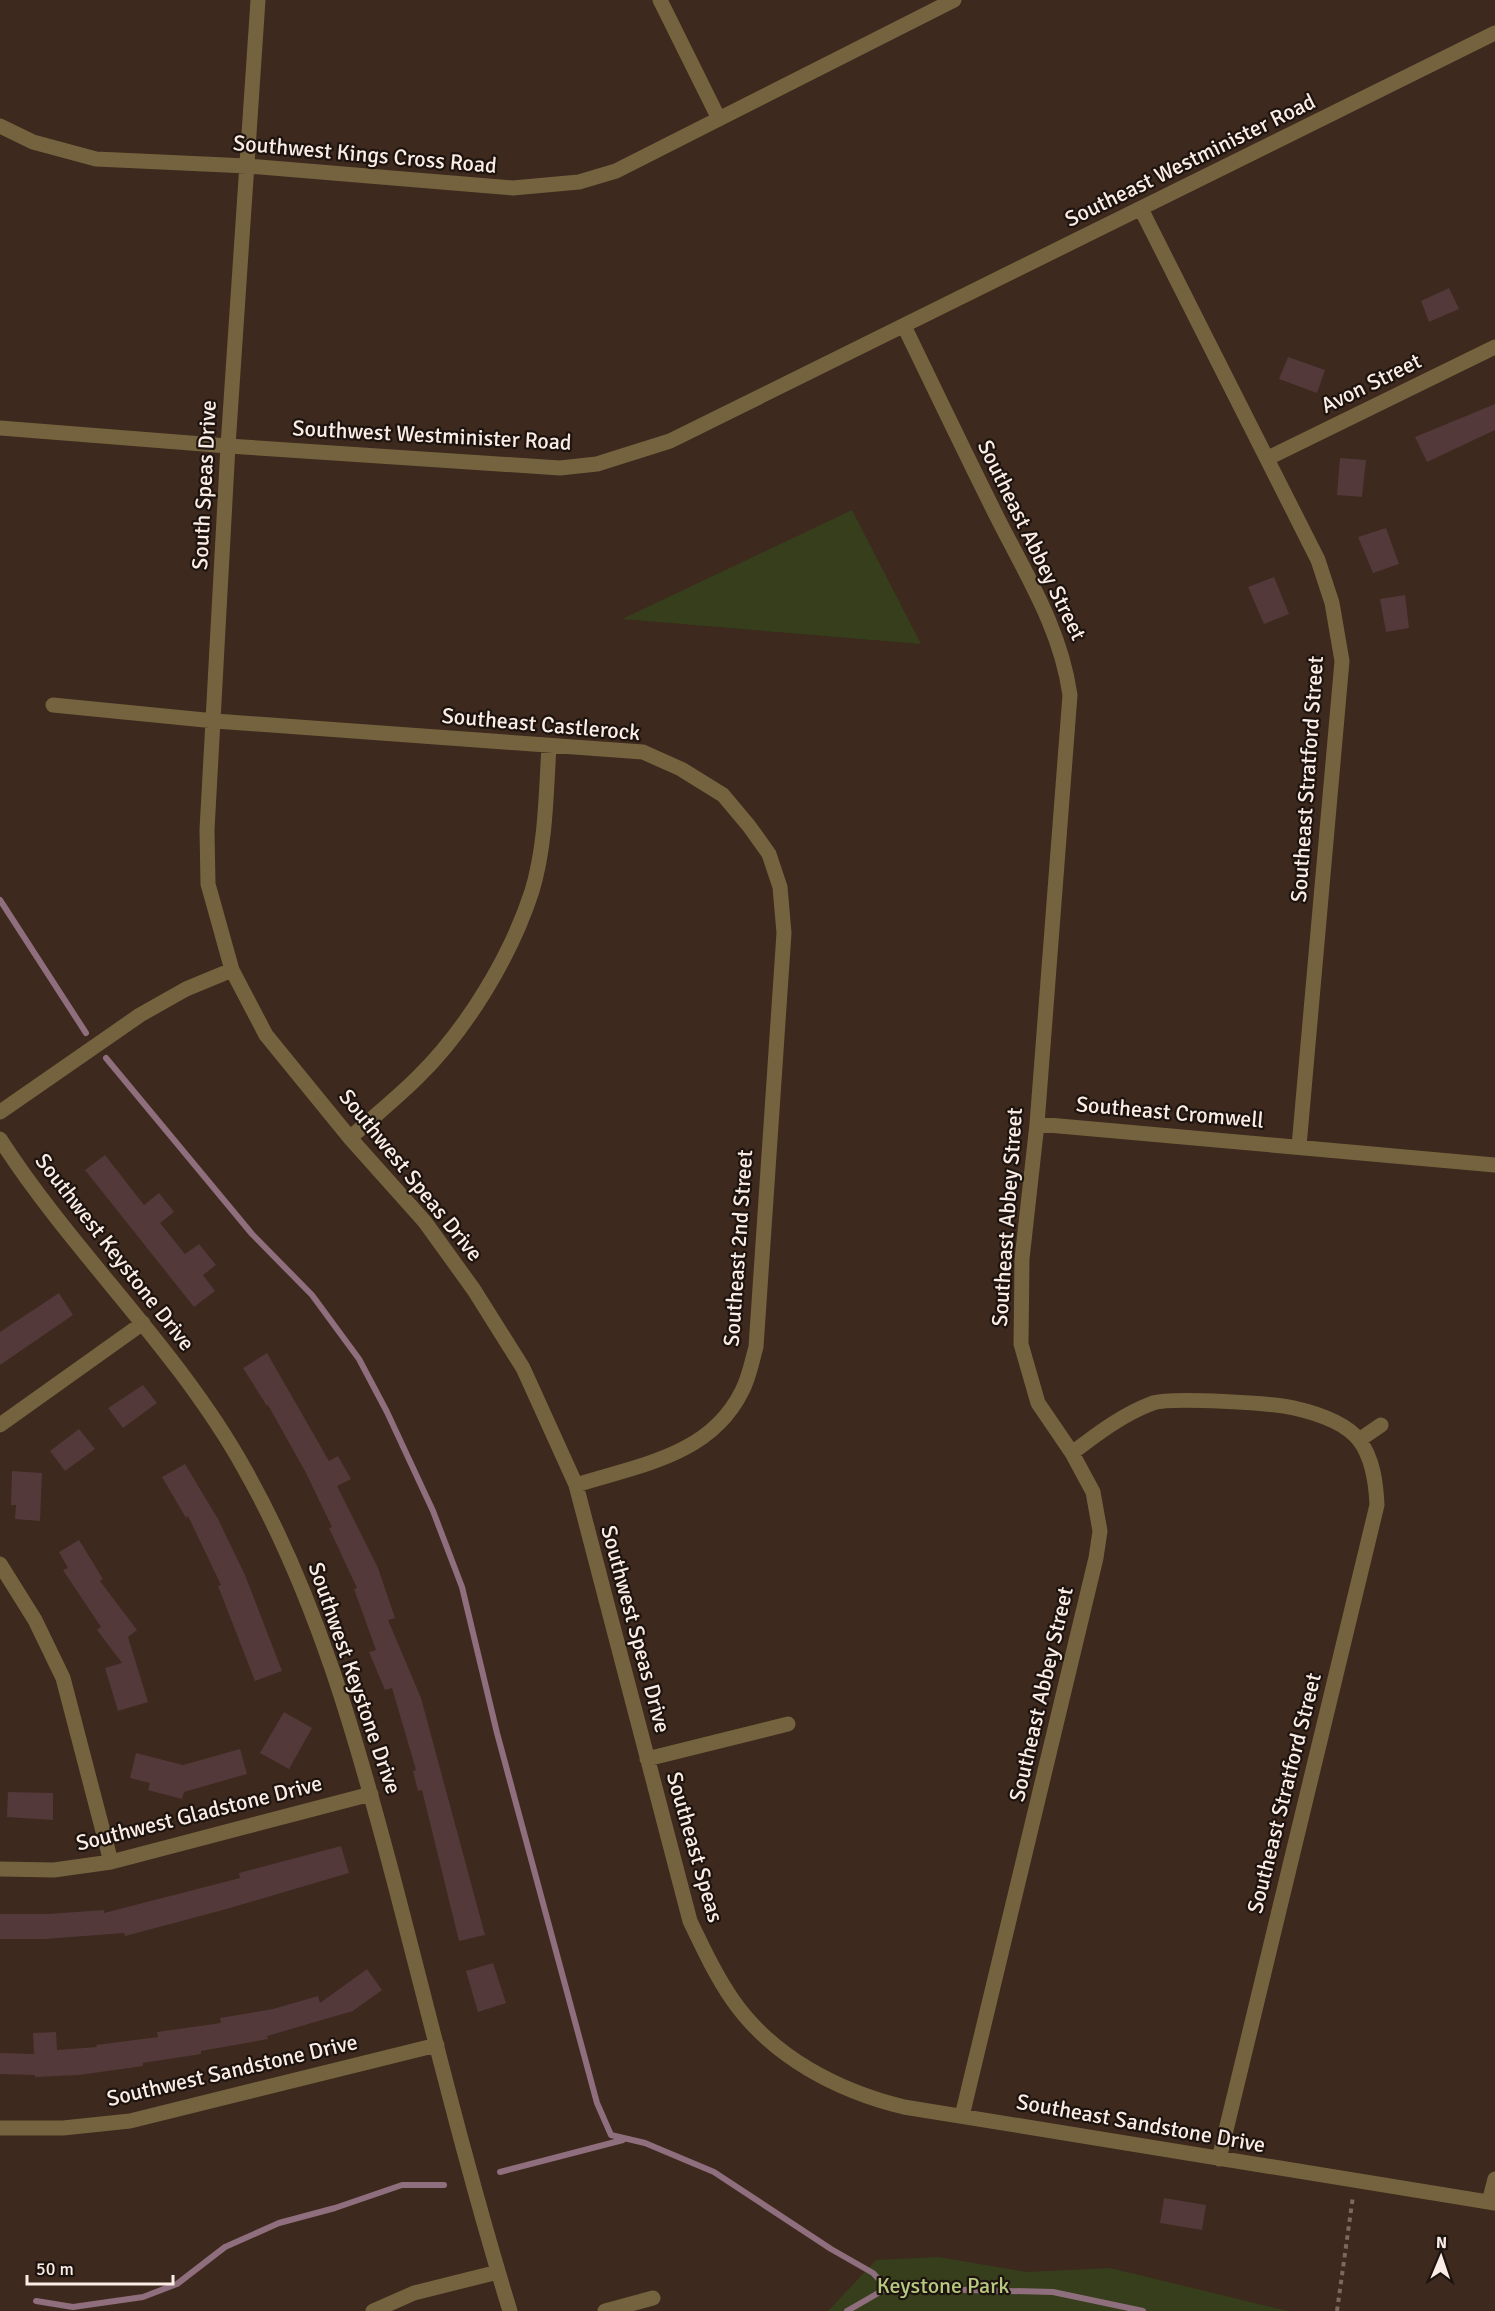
<svg xmlns="http://www.w3.org/2000/svg" width="1495" height="2311" viewBox="0 0 1495 2311" font-family="Signika,sans-serif">
	<style>
		.green { fill: #363e1b }
		.lines { fill: none; stroke-linecap: round; stroke-linejoin: round }
		.stream { stroke: #8f6e7d; stroke-width: 6 }
		.building { fill: #53393a }
		.path { stroke: #7b695e; stroke-width: 4; stroke-dasharray: 4.5 4.5; stroke-linecap: butt }
		.minor { stroke: #74633e; stroke-width: 15 }
		.labels { text-anchor: middle; dominant-baseline: central; stroke-width: 4.5; stroke-linejoin: round; paint-order: stroke }
		.street-label { font-size: 22px; fill: #fbede5; stroke: #1d140f }
		.park-label { font-size: 22px; fill: #b7c87f; stroke: #1d140f }
	</style>
	<rect width="100%" height="100%" fill="#3d291d"/>
	<!-- green -->
	<path class="green" d="M852 510 921 644 622 619Z
		M938 2257 1027 2272 1110 2268 1288 2311H828L876 2260Z"/>
	<g class="lines">
		<!-- stream -->
		<path class="stream" d="M0 900 86 1033
			M106 1058 252 1234 312 1295 359 1359 387 1412 433 1511 462 1587 497 1733 597 2103 611 2135 645 2143 714 2172 831 2249 873 2273 887 2288
			M500 2172 623 2140
			M36 2301 73 2307 143 2297 177 2284 225 2247 279 2223 335 2208 402 2185H444
			M847 2311 887 2288 1053 2292 1143 2311"/>
	</g>
	<!-- building -->
	<path class="building" d="M1449 288 1459 309 1429 322 1421 301Z
		M1288 357 1325 370 1317 393 1279 379Z
		M1495 404V430L1427 462 1415 437Z
		M1340 458 1366 460 1362 497 1337 495Z
		M1386 528 1399 564 1373 573 1358 537Z
		M1274 577 1289 614 1264 624 1248 587Z
		M1405 595 1409 628 1386 632 1380 599Z
		M105 1155 144 1205 159 1193 174 1212 160 1223 185 1254 199 1244 216 1265 203 1275 215 1291 194 1307 85 1170Z
		M59 1293 73 1315 0 1365V1332Z
		M267 1353 329 1461 338 1456 351 1479 337 1486 378 1568 395 1618 388 1620 421 1698 485 1935 459 1941 422 1790 418 1791 413 1771 416 1770 392 1688 385 1690 369 1652 376 1650 354 1589 357 1588 329 1528 332 1527 306 1473 268 1405 267 1406 243 1368Z
		M143 1385 157 1403 123 1428 108 1408Z
		M79 1429 95 1449 65 1471 50 1451Z
		M185 1464 218 1519 245 1575 282 1671 255 1681 218 1586 221 1585 188 1516 186 1518 162 1477Z
		M12 1471 42 1473 40 1521 15 1519 16 1505H11Z
		M79 1540 103 1579 100 1581 137 1630 128 1637 148 1702 118 1711 105 1668 122 1663 97 1630 101 1627 63 1570 68 1568 59 1552Z
		M284 1712 312 1728 289 1769 260 1753Z
		M240 1749 247 1774 184 1792 182 1799 148 1790 150 1783 130 1778 136 1753 183 1765Z
		M8 1792 53 1793V1820L7 1817Z
		M341 1846 349 1873 223 1910 125 1936 124 1933 45 1939H0V1914H48L104 1910V1913L240 1878 239 1873Z
		M493 1963 506 2003 478 2012 466 1971Z
		M367 1969 382 1990 353 2011 267 2036 268 2039 201 2051V2054L143 2063V2066L79 2075 35 2077V2075L0 2074V2053L34 2054 33 2033 56 2032 57 2050 97 2047 96 2045 158 2037 157 2032 221 2023 220 2018 273 2009 318 1996 320 2003Z
		M1164 2198 1206 2205 1202 2230 1160 2223Z"/>
	<g class="lines">
		<!-- path -->
		<path class="path" d="M1337 2311 1353 2196"/>
		<!-- minor -->
		<path class="minor" d="M258 0 228 446 207 830 208 884 232 970 266 1035 350 1138 425 1222 474 1290 523 1368 576 1485 690 1921C703 1948 715 1974 732 1999 772 2057 838 2091 904 2107L1495 2203
			M660 0 718 117
			M0 126 33 142 96 159 247 166 513 188 579 182 616 171 954 0
			M1141 209 1318 560 1332 603 1342 661 1299 1146
			M904 326C935 390 966 455 998 519 1027 576 1061 630 1070 695L1037 1124 1022 1259 1021 1344 1038 1403 1072 1453 1093 1492 1100 1531 1096 1558 962 2116
			M0 428 228 446 560 468 597 464 670 441 1495 33
			M1268 458 1495 347
			M53 705 215 721 643 752 681 769 723 795 749 826 769 854 780 887 784 933 756 1347C752 1361 749 1378 742 1391 710 1456 639 1465 576 1485
			M0 1112 140 1015 186 989 232 970
			M1037 1124 1495 1165
			M350 1138C373 1117 397 1098 418 1077 467 1029 511 956 532 891 546 845 546 793 549 746
			M0 1139C74 1254 177 1348 244 1468 316 1595 356 1737 393 1877 431 2022 466 2168 510 2311
			M0 1425 143 1323
			M1359 1440 1381 1425
			M1072 1453C1097 1434 1123 1414 1153 1403 1172 1397 1273 1403 1294 1408 1316 1413 1345 1422 1359 1440 1373 1458 1376 1483 1377 1505L1219 2159
			M0 1564 35 1620 63 1678 111 1862
			M647 1759 788 1724
			M0 1869 54 1870 111 1862 371 1794
			M0 2128H63L130 2121 437 2045
			M1489 2202 1495 2179
			M373 2311 414 2293 498 2272
			M605 2311 653 2298"/>
	</g>
	<g class="labels">
		<!-- street labels -->
		<g class="street-label">
			<text transform="translate(365 154) rotate(5)">Southwest Kings Cross Road</text>
			<text transform="translate(1190 160) rotate(-26)">Southeast Westminister Road</text>
			<text transform="translate(1371 383) rotate(-26)">Avon Street</text>
			<text transform="translate(432 435) rotate(3)">Southwest Westminister Road</text>
			<text transform="translate(204 485) rotate(-87)">South Speas Drive</text>
			<text transform="translate(1032 540) rotate(64)">Southeast Abbey Street</text>
			<text transform="translate(541 724) rotate(5)">Southeast Castlerock</text>
			<text transform="translate(1307 779) rotate(-86)">Southeast Stratford Street</text>
			<text transform="translate(1170 1112) rotate(5)">Southeast Cromwell</text>
			<text transform="translate(411 1175) rotate(51)">Southwest Speas Drive</text>
			<text transform="translate(1007 1217) rotate(-86)">Southeast Abbey Street</text>
			<text transform="translate(738 1248) rotate(-86)">Southeast 2nd Street</text>
			<text transform="translate(115 1252) rotate(52)">Southwest Keystone Drive</text>
			<text transform="translate(636 1629) rotate(75)">Southwest Speas Drive</text>
			<text transform="translate(355 1678) rotate(71)">Southwest Keystone Drive</text>
			<text transform="translate(1041 1694) rotate(-77)">Southeast Abbey Street</text>
			<text transform="translate(1284 1793) rotate(-76)">Southeast Stratford Street</text>
			<text transform="translate(199 1813) rotate(-14)">Southwest Gladstone Drive</text>
			<text transform="translate(695 1847) rotate(74)">Southeast Speas</text>
			<text transform="translate(232 2070) rotate(-13)">Southwest Sandstone Drive</text>
			<text transform="translate(1141 2123) rotate(10)">Southeast Sandstone Drive</text>
		</g>
		<!-- park labels -->
		<g class="park-label">
			<text x="943" y="2285">Keystone Park</text>
		</g>
	</g>
	<!-- north arrow -->
	<g transform="translate(1441 2257) rotate(2)" stroke="#1d140f" stroke-width="4.5" paint-order="stroke">
	<path d="M0-4.5L10 22L0 15L-10 22Z" fill="#fbede5"/>
	<text y="-9" font-size="16" font-weight="bold" text-anchor="middle" fill="#fbede5">N</text>
	</g>
	<!-- scale -->
	<path d="M27 2275v9h146v-9" fill="none" stroke="#fbede5" stroke-width="3"/>
	<text x="36" y="2275" font-size="18" fill="#fbede5" stroke="#1d140f" stroke-width="4.5" paint-order="stroke">50 m</text>
</svg>
